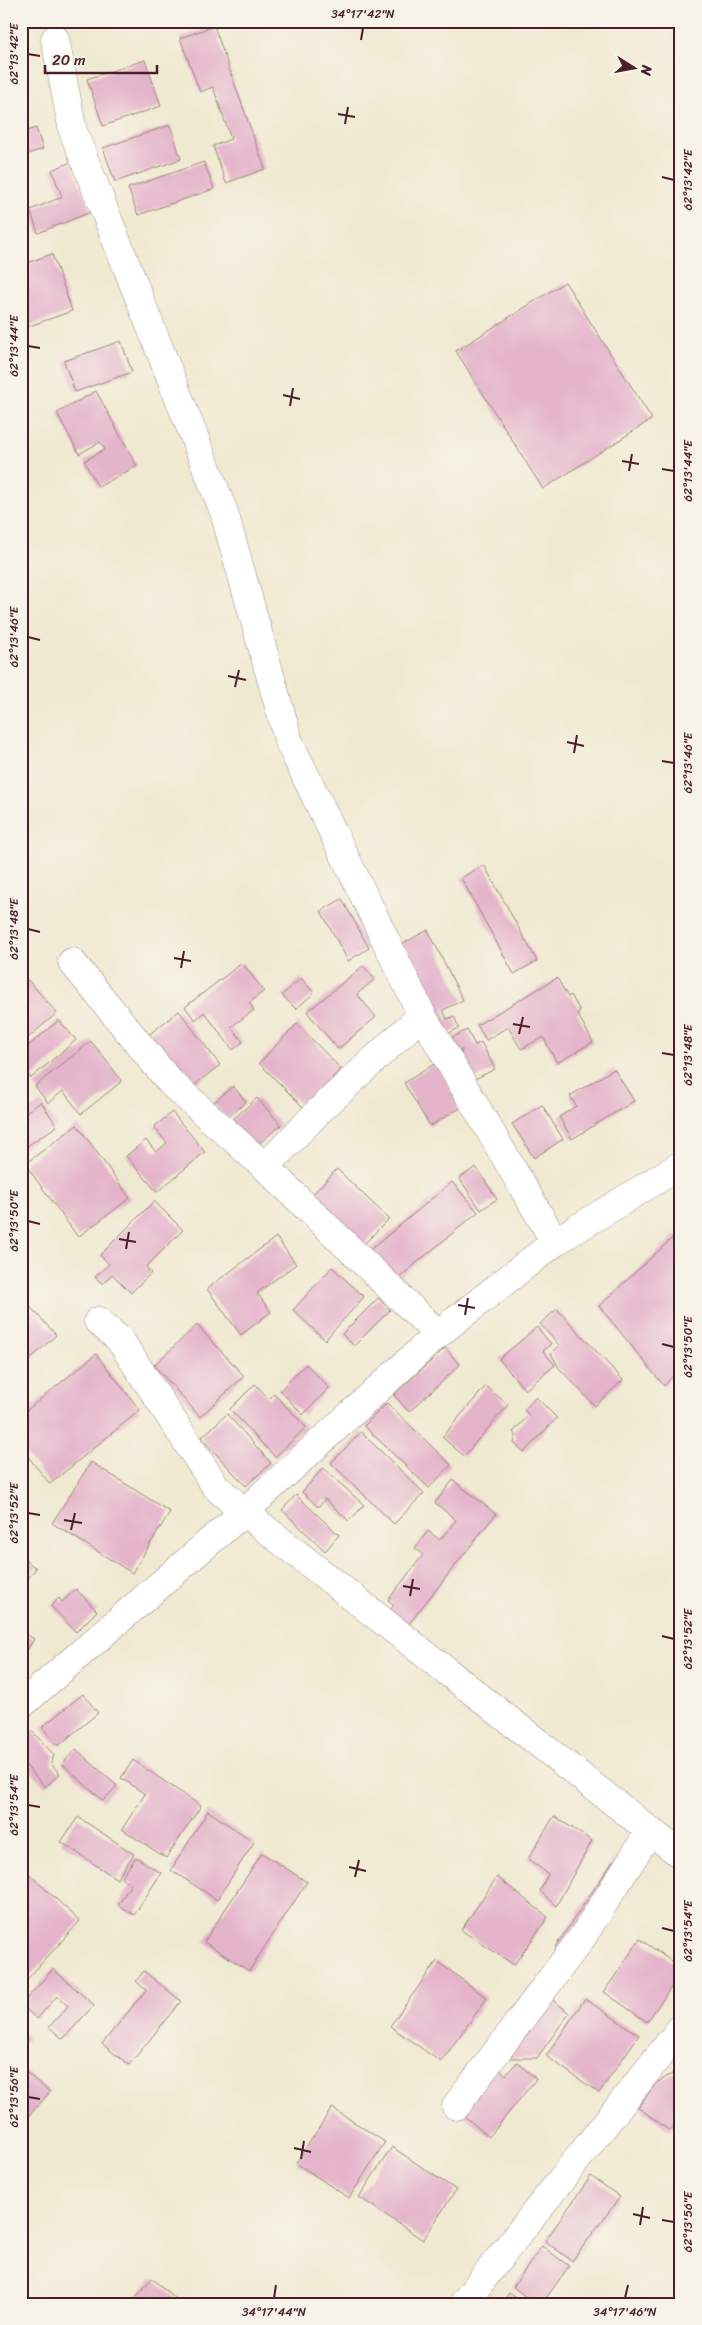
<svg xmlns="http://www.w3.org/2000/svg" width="702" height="2325" viewBox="0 0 702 2325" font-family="Sriracha,sans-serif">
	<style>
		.building { fill: #e4b4ca }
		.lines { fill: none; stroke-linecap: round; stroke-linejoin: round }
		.street-casing { stroke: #9d847e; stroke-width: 29 }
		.secondary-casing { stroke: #9d847e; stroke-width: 29 }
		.street { stroke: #fff; stroke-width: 28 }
		.secondary { stroke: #fff; stroke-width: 28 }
		.ticks { fill: none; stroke: #4a1f2b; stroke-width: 2 }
		.neatline { fill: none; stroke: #4a1f2b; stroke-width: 2 }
		.ticks-label { font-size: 12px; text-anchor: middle; fill: #4a1f2b }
	</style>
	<rect width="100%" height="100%" fill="#f7f3e8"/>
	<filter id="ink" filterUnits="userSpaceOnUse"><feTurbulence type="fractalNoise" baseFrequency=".02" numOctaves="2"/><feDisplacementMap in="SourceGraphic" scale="10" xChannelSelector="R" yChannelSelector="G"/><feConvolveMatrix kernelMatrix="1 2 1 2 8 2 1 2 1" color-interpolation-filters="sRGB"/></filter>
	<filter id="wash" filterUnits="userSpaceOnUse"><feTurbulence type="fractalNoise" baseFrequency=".0096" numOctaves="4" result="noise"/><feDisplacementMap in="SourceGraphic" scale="20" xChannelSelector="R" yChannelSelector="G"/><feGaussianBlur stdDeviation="1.12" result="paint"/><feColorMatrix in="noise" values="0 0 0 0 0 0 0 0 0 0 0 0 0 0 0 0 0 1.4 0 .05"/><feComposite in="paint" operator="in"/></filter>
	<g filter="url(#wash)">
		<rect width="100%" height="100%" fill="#f0e9d1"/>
		<g id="blocks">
			<!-- building -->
			<path class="building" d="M214 26 265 169 226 183 213 146 231 139 213 87 200 92 180 38Z
				M145 60 161 106 103 126 87 79Z
				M170 125 181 159 115 182 103 148Z
				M36 128 43 149 21 156V133Z
				M71 162 91 212 38 233 30 210 62 197 52 170Z
				M204 162 214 189 138 215 128 188Z
				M52 254 72 311 24 328 21 320V265Z
				M565 282 652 419 543 489 456 351Z
				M121 341 132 372 75 392 64 361Z
				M96 391 137 466 98 487 84 461 105 449 100 442 79 454 57 413Z
				M484 865 537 961 514 974 461 878Z
				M342 899 369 948 348 961 321 911Z
				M428 930 463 1000 443 1010 447 1019 454 1016 459 1028 446 1035 400 945Z
				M242 963 264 991 249 1003 254 1010 231 1027 243 1042 233 1050 204 1012 195 1020 185 1007Z
				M363 966 375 979 357 994 376 1017 338 1049 307 1012Z
				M301 978 314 993 296 1009 282 995Z
				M557 978 568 997 571 995 580 1011 577 1013 593 1042 557 1063 543 1037 521 1049 508 1027 486 1040 477 1025Z
				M28 980 57 1013 21 1044V987Z
				M179 1011 220 1065 187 1091 146 1037Z
				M59 1020 76 1040 31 1078 21 1067V1052Z
				M297 1024 341 1069 332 1078 335 1083 307 1111 259 1063Z
				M467 1030 475 1045 481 1042 495 1069 473 1080 461 1057 462 1049 453 1053 447 1040Z
				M91 1041 122 1081 81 1114 63 1091 48 1103 35 1086Z
				M436 1063 462 1107 430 1126 404 1083Z
				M614 1069 634 1101 572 1139 559 1117 576 1106 570 1096Z
				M233 1086 246 1102 227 1118 213 1103Z
				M257 1098 281 1125 252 1149 229 1123Z
				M41 1102 57 1126 21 1150V1115Z
				M542 1105 563 1139 534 1158 512 1124Z
				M172 1112 205 1152 157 1192 126 1156 146 1140 156 1152 167 1143 154 1127Z
				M77 1125 130 1198 78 1237 25 1164Z
				M476 1167 497 1199 481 1210 459 1178Z
				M337 1169 389 1219 362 1246 310 1197Z
				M452 1182 478 1212 395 1281 370 1250Z
				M154 1201 183 1230 146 1267 151 1273 131 1293 112 1274 103 1284 95 1277 109 1264 100 1255Z
				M681 1230V1367L664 1386 599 1306Z
				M276 1237 296 1264 257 1293 271 1312 241 1335 207 1289Z
				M332 1267 364 1297 325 1340 293 1310Z
				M378 1298 390 1310 354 1346 342 1334Z
				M25 1301 56 1335 21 1368V1304Z
				M557 1309 623 1380 595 1406 559 1368 551 1353 559 1345 540 1324Z
				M197 1325 244 1376 200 1417 154 1365Z
				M537 1327 551 1344 543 1351 555 1365 525 1390 499 1359Z
				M445 1348 460 1365 409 1412 394 1395Z
				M96 1354 140 1410 50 1484 21 1448V1415Z
				M306 1364 329 1388 303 1415 280 1390Z
				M255 1384 269 1399 274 1394 306 1427 275 1457 230 1409Z
				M486 1386 508 1405 464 1456 442 1437Z
				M536 1397 557 1418 524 1452 514 1443 516 1436 513 1432 529 1415 524 1410Z
				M387 1403 451 1465 429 1488 364 1426Z
				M227 1414 271 1463 246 1486 201 1438Z
				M361 1432 424 1493 394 1524 331 1463Z
				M91 1462 170 1512 132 1573 52 1523Z
				M323 1468 364 1505 349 1521 325 1499 318 1507 302 1492Z
				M453 1480 496 1514 408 1625 390 1611 394 1605 388 1600 423 1555 415 1548 428 1531 440 1540 456 1520 435 1503Z
				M296 1495 339 1535 325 1551 282 1510Z
				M21 1557 36 1568 21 1588Z
				M76 1589 97 1611 76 1632 51 1606 59 1598 62 1602Z
				M21 1631 34 1639 21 1660Z
				M83 1694 98 1713 58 1746 42 1727Z
				M32 1731 54 1755 51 1764 60 1774 45 1787 21 1760V1741Z
				M76 1749 117 1786 103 1801 62 1764Z
				M133 1760 201 1806 166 1858 122 1829 145 1794 121 1778Z
				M208 1811 254 1842 217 1900 171 1870Z
				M554 1816 592 1841 556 1906 540 1891 548 1874 528 1859Z
				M78 1817 134 1854 117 1879 61 1842Z
				M262 1853 307 1882 249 1971 204 1942Z
				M136 1857 161 1873 134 1915 118 1905 131 1884 121 1878Z
				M613 1861 625 1869 566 1954 555 1947Z
				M28 1873 80 1921 21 1986V1880Z
				M497 1877 548 1917 514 1965 461 1930Z
				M640 1939 681 1968V1973L647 2022 604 1992Z
				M437 1961 487 1998 441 2062 390 2026Z
				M53 1969 94 2005 63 2039 49 2027 68 2006 57 1996 37 2019 21 2005Z
				M144 1971 181 2001 129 2065 102 2044 146 1990 136 1981Z
				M543 1992 569 2013 537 2058H509Z
				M585 1999 639 2035 599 2093 546 2056Z
				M21 2031 28 2038 21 2045Z
				M517 2062 536 2079 489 2137 456 2109 493 2064 506 2075Z
				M21 2068 50 2092 26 2119 21 2115Z
				M679 2070 681 2071V2089L677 2094 681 2097V2117L670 2131 638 2107 656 2083Z
				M332 2108 385 2142 349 2198 296 2163Z
				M392 2147 456 2190 423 2240 359 2197Z
				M591 2176 620 2197 572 2261 545 2241Z
				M542 2246 569 2266 542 2304H535L513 2287Z
				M152 2278 181 2304H130Z
				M509 2293 525 2304H501Z"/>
		</g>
	</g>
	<g filter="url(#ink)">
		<use href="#blocks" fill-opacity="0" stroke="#9d847e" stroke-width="1"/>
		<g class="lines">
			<defs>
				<path id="street" d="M55 39 73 131 224 512 289 742 422 1015 555 1242
					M72 962 170 1082 265 1167 438 1334
					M265 1167 319 1111 422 1015
					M98 1321 120 1340 216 1487 244 1512 681 1855
					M456 2106 581 1939 650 1831
					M463 2304 681 2028"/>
				<path id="secondary" d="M21 1705 244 1512 438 1334 555 1242 681 1165"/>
			</defs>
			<!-- street casing -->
			<use href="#street" class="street-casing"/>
			<!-- secondary casing -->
			<use href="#secondary" class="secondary-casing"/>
			<!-- street -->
			<use href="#street" class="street"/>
			<!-- secondary -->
			<use href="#secondary" class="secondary"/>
		</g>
	</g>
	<!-- ticks -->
	<path class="ticks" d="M361 40 363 28M28 54 40 56M338 114 355 117M345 124 348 107M662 177 674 180M28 346 40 348M283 395 300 399M290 406 293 388M622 461 639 464M662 469 674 471M629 471 632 454M28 637 40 640M228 676 246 680M235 687 239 670M567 742 584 746M574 753 577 735M662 761 674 763M28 929 40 932M174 958 191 961M181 968 184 951M513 1024 530 1027M519 1034 523 1017M662 1053 674 1055M28 1221 40 1224M119 1239 136 1242M126 1249 129 1232M458 1305 475 1308M465 1315 468 1298M662 1344 674 1347M28 1513 40 1515M64 1520 82 1523M71 1530 75 1513M403 1586 420 1589M410 1596 413 1579M662 1636 674 1639M28 1805 40 1807M349 1867 366 1871M355 1877 359 1860M662 1928 674 1931M28 2097 40 2099M294 2148 311 2152M301 2159 304 2141M633 2214 650 2218M662 2220 674 2222M640 2225 643 2207M274 2298 276 2285M625 2298 628 2285"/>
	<!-- margin -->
	<rect width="702" height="2325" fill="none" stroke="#f7f3e8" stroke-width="55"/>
	<!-- north arrow -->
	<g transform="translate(634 68) rotate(101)" stroke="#f7f3e8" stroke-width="4" paint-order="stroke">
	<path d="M0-4L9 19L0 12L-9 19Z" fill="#4a1f2b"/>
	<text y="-8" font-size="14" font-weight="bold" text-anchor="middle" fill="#4a1f2b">N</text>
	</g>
	<!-- scale -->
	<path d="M45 65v8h112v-8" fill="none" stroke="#4a1f2b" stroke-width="2.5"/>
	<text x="52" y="65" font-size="15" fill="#4a1f2b" stroke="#f7f3e8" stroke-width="4" paint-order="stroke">20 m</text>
	<rect x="28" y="28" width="646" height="2270" class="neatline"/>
	<g class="ticks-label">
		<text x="363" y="18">34°17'42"N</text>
		<text transform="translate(14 54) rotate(-90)" y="4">62°13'42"E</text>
		<text transform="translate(688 180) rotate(-90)" y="4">62°13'42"E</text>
		<text transform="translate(14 346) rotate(-90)" y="4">62°13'44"E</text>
		<text transform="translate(688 471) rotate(-90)" y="4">62°13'44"E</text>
		<text transform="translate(14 637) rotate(-90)" y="4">62°13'46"E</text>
		<text transform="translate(688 763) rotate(-90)" y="4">62°13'46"E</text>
		<text transform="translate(14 929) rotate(-90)" y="4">62°13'48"E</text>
		<text transform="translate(688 1055) rotate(-90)" y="4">62°13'48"E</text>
		<text transform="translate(14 1221) rotate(-90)" y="4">62°13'50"E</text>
		<text transform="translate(688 1347) rotate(-90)" y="4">62°13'50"E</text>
		<text transform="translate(14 1513) rotate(-90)" y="4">62°13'52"E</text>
		<text transform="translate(688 1639) rotate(-90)" y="4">62°13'52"E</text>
		<text transform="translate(14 1805) rotate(-90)" y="4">62°13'54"E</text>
		<text transform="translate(688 1931) rotate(-90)" y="4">62°13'54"E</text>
		<text transform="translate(14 2097) rotate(-90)" y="4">62°13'56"E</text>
		<text transform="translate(688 2222) rotate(-90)" y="4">62°13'56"E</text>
		<text x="274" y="2316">34°17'44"N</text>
		<text x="625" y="2316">34°17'46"N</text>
	</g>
</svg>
